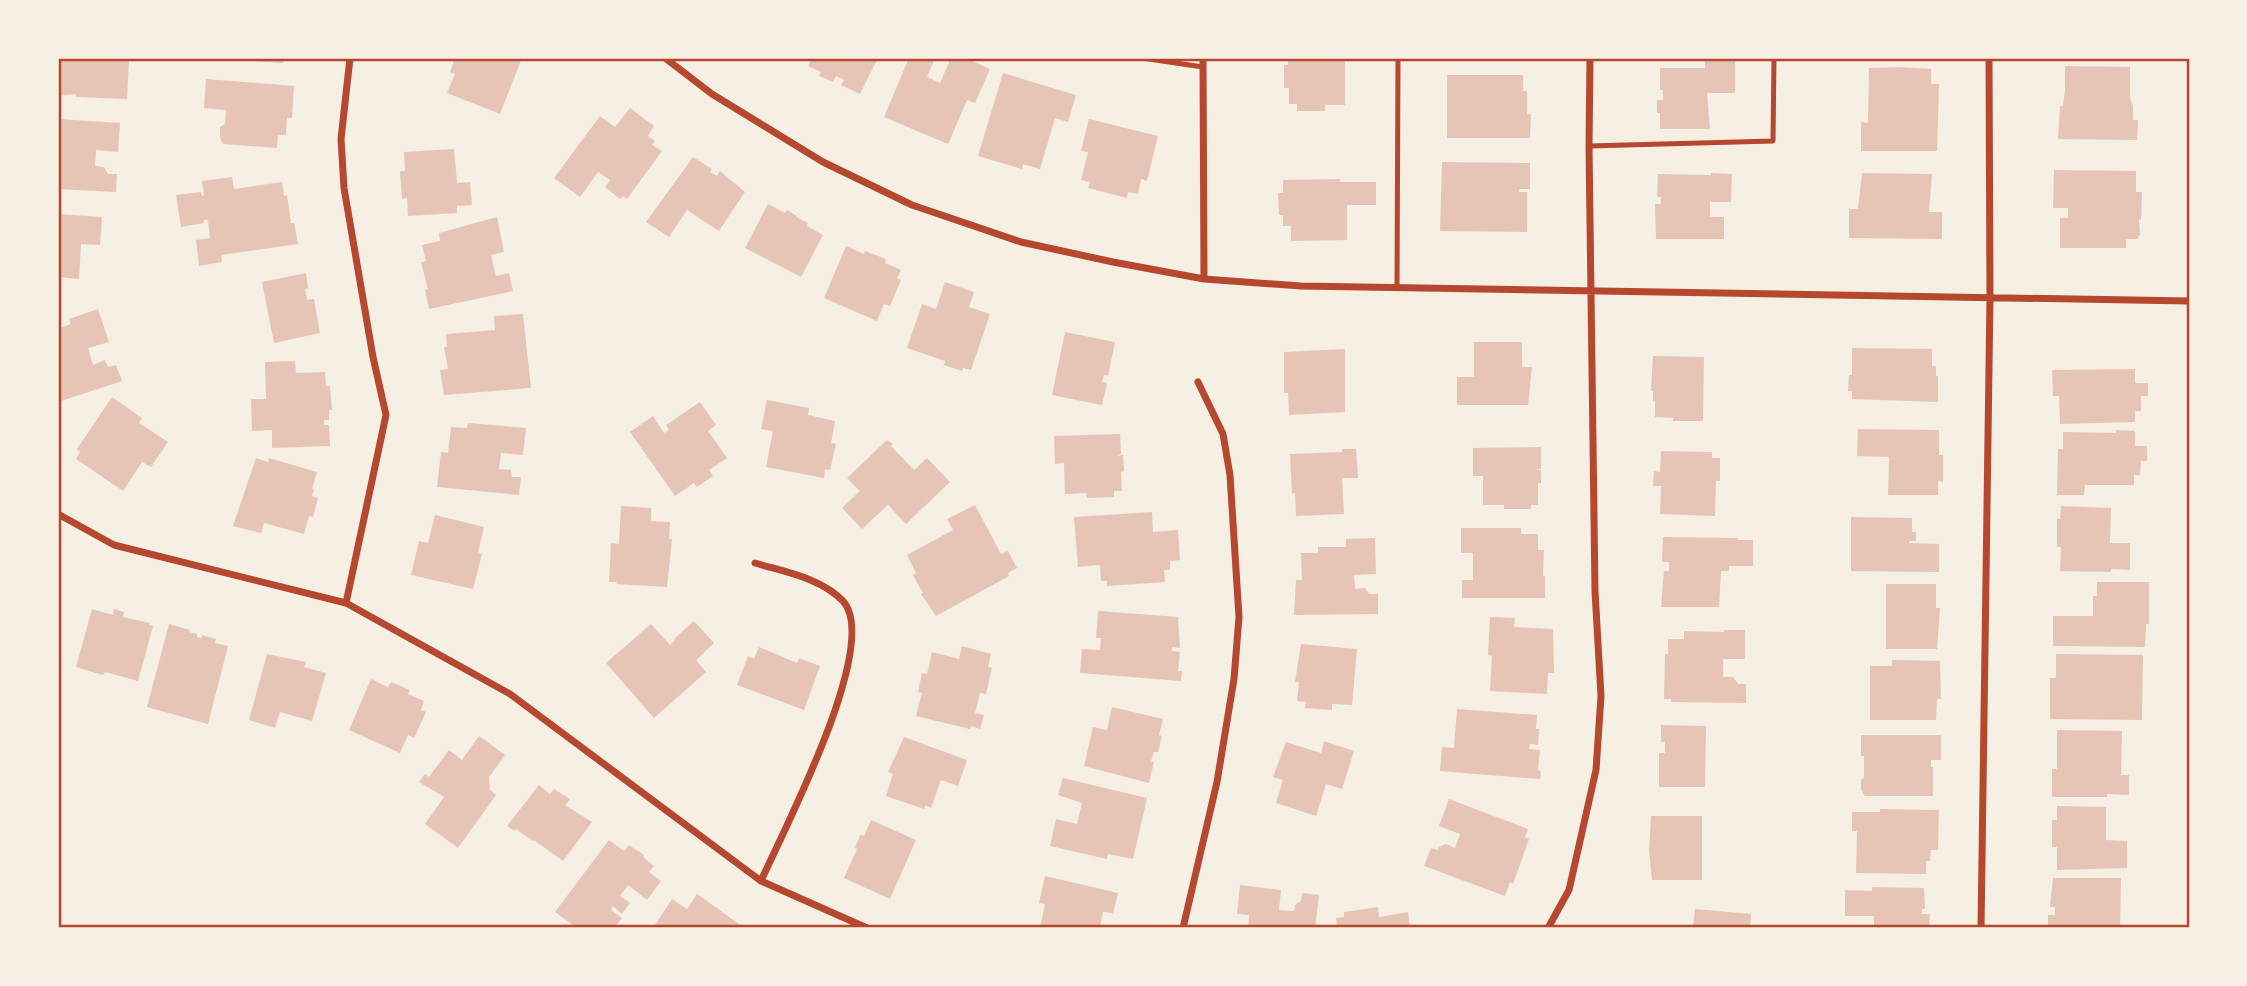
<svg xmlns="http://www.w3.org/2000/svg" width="2247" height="986" viewBox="0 0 2247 986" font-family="'Fira Sans Condensed',sans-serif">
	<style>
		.building { fill: #e6c5b7 }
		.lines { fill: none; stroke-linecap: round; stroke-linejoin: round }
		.service { stroke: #b5482f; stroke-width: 5 }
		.minor { stroke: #b5482f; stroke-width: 7 }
		.neatline { fill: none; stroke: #b5482f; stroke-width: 2.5 }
	</style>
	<rect width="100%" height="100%" fill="#f6efe4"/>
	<!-- building -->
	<path class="building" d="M58 58H129L127 99 76 97V94L58 96Z
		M255 58H284L283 63 255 61Z
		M455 58H522L500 114 447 93 455 74 450 72Z
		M812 58H878L860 94 841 85 844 80 836 76 833 82 819 76 821 72 808 66Z
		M909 58H935L927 77 940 83 951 58H965L990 69 975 103 967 100 948 144 884 117Z
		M1288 58H1345V105H1325V111H1297V104H1289V88H1284V65H1288Z
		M1705 58H1735V93H1707L1710 129H1660V113H1657V100H1663V90H1660V68H1705Z
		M2065 66 2130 67V98L2133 106V120H2138L2137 140 2058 139 2060 106H2063L2065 91Z
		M1900 67 1931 69V84H1939L1937 151H1861V122L1868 123 1869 68Z
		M1003 73 1076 95 1068 122 1055 118 1040 169 1023 164 1022 169 978 156Z
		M1447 75H1523V91H1527V114H1531L1530 138H1447Z
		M206 79 294 86 292 118H287L286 135H278L277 148 223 144 220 138V127L225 124 226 110 204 108Z
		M630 108 654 126 648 136 655 141 652 145 662 151 627 199 623 196 620 199 605 187 610 180 598 172 580 197 554 178 600 116 615 127Z
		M59 119 120 123 118 152 96 150 95 166 104 167 108 174H117L116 192 58 189Z
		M1089 119 1158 136 1147 181 1141 179 1138 194 1128 192 1127 198 1088 188 1090 182 1081 180 1088 152 1081 151Z
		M454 149 457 183 470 182 472 205 457 206V213L408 216 407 198 402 199 400 171H405L404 152Z
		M693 157 712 169 710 172 717 176 720 171 745 192 719 231 687 210 669 237 646 222Z
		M1442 162 1530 163V189H1519V192H1527V232L1440 231Z
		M2054 170 2136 171V192H2142L2141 220 2139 219 2140 234 2137 239H2126V248H2060V218H2068V208H2053Z
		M1711 173 1732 174 1731 202H1710V217H1724V239H1656L1655 204H1661V197H1657L1658 174 1711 175Z
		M1862 173 1932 174 1929 212H1942V239L1849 238V209H1858Z
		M232 177 234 189 282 182 284 196 287 195 291 223H294L298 244 221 255 222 262 199 266 196 240 210 238 208 220H204V223L181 227 176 195 201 192 202 196 204 195 202 181Z
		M1340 179V182H1376V205H1347V240L1291 241V226H1283V215H1279L1278 193H1283V180Z
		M768 204 785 213 787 210 797 216 796 217 808 223 807 226 823 235 801 277 745 248Z
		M58 214 102 217 100 245 81 244 79 279 58 277Z
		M497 217 504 252 491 255 496 276 509 273 513 291 429 309 425 290 428 289 421 262 426 261 422 245 440 241 439 233Z
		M846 246 864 254 865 251 886 259 885 263 901 270 897 278 901 280 890 306 884 304 877 321 824 298Z
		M306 273 308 288 305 289 307 300 314 299 320 333 274 343 262 282Z
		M945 282 974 292 969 307 990 314 971 370 963 368 962 371 944 365 945 361 907 348 922 304 936 309Z
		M98 309 109 342 88 348 93 365 105 360 108 367 116 365 122 381 58 402V329L71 324 69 319Z
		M523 314 531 388 444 395 440 370 448 369 444 347H447L446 334 495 330 494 316Z
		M1065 332 1115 342 1108 376 1104 375 1102 382 1107 383 1102 405 1052 395Z
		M1474 342H1522V367H1532L1528 405H1457V377H1474Z
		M1852 348 1932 349V366H1936V376H1938V402L1852 399V391H1848L1849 375H1852Z
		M1345 349V412L1289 415 1288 393H1284V352Z
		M1653 356 1704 357 1703 421H1673V418L1655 417V401H1653V391H1651Z
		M295 361 296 373 325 372 326 386H330L332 410H329V420H324V425H329L330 446 272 448V430L252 431 251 399H266L265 362Z
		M2135 369V383H2148V396H2141V411H2135V422L2060 424 2059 396H2053L2052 370Z
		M112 397 142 418 139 423 168 442 151 467 142 462 123 491 76 459 80 452 77 449Z
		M767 400 809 408 808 415 835 421 831 443 836 444 830 470 825 469 824 478 766 467 773 431 761 429Z
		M700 402 716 425 708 431 727 458 709 470 713 476 697 487 694 483 675 496 630 432 653 416 664 433 669 430 666 425Z
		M468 423 526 428 523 455 501 453 499 469 511 470 512 477H521L519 495 437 487 441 452 448 453 451 427 467 428Z
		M1858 429 1939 430V455H1943V482L1938 481V495H1888L1889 457 1857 456Z
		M2116 430 2135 431V446H2147V461H2141L2140 475H2134V485H2085L2084 495H2057L2058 449H2063V432L2116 433Z
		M1120 434 1121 454 1117 456 1123 455 1124 471 1121 472 1122 491H1114V497L1087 498 1086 493 1065 494 1064 463 1055 464 1054 436Z
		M887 440 893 444 891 446 914 470 927 458 950 482 906 524 888 505 862 529 842 508 860 491 847 478Z
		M1541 447V469H1535L1541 470V483H1538V505H1531V509H1504V505H1483V476H1473V448Z
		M1342 449H1356L1358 478H1342L1344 514 1296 516 1295 493 1292 494 1290 454 1342 452Z
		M1661 451 1712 452V458H1720V481H1716L1715 516 1660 514 1661 486H1653L1654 471 1660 472Z
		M256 458 268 462 269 458 317 472 312 489 314 490 312 496 318 498 313 517 309 516 304 534 264 523 261 533 233 526Z
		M975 505 1001 554 1008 551 1017 568 1008 573 1009 576 936 616 921 594 923 593 913 575 916 573 907 555 953 530 947 519Z
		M621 506 651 508V521L670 522 669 539H672L667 587 616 584 617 582H609L611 543 619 544Z
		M2061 506 2111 508 2110 543H2130V570L2111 569V572L2060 571 2061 547H2057V519H2060Z
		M1152 512 1153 532 1178 530 1180 560 1170 561V570H1164L1165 582 1107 586V581H1101L1100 565 1078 567 1074 517Z
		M435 515 484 527 478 552 482 554 473 589 411 575 419 541 428 543Z
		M1851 517 1912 518V532H1916V541H1909V543L1939 544V572L1851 571Z
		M1461 528H1521V534H1538V550H1544L1543 576H1545V598H1462V580H1473V553H1461Z
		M1663 537 1738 538V540H1753V566H1729V571H1721L1719 607H1661L1664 571H1669V562H1662Z
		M1375 538 1376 574 1354 575 1355 589 1365 588 1369 594H1378V614L1294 615 1296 580H1302L1301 553H1318V547H1346V539Z
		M2097 582H2149V624H2146L2145 647 2053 646V616H2093V596H2097Z
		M1886 584H1936V608H1940L1937 649H1886Z
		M92 609 113 615 114 609 124 612 123 617 150 623 149 625 153 626 138 681 105 672 103 675 76 667Z
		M1098 611 1178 617 1180 648 1172 647V651L1180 652 1178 671H1182L1181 681 1080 673 1082 649 1100 650 1101 638H1096Z
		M1490 617 1515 618 1514 627 1553 629 1554 673H1548L1547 694 1490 691 1492 656 1488 655Z
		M694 621 714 643 696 660 706 672 654 718 606 663 651 624 670 645 675 640 674 639Z
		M169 624 190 630 189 632 197 634V637L201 638 202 635 216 639 215 643 228 646 208 724 147 707Z
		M1724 630H1745V659H1723V677H1733L1738 684H1746V703L1671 702V699H1664L1665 654H1668V639H1684V631L1724 632Z
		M1301 644 1357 649 1352 705 1332 704V710L1305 708 1306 702 1297 701 1299 682H1295Z
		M962 646 991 654 988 667 992 668 986 694 980 693 975 713 984 715 980 729 971 726 970 729 916 716 922 693 918 692 922 673 927 674 932 652 959 659Z
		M759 647 797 663 799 658 820 666 804 710 737 685 748 656 754 659Z
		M267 654 306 662 304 667 326 673 312 721 280 712 275 728 249 720Z
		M2056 654 2143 655 2142 720 2050 719V678H2056Z
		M1892 660 1940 661 1941 699H1937L1936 720H1870V666H1892Z
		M371 679 388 687 391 682 410 690 408 694 424 701 421 710 426 712 414 738 408 735 400 753 349 730Z
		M1112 707 1163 719 1159 735 1162 736 1158 752H1154L1151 761 1154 762 1149 783 1084 766 1093 727 1107 730Z
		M1457 709 1537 715 1536 729H1539L1538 745 1530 744 1529 749 1540 750 1538 770 1541 771 1540 779 1440 771 1442 747 1454 748Z
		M1661 725 1706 726 1705 787H1659V753H1665V742H1661Z
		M2057 730 2122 731 2121 775H2129V795L2107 794V797H2052V769H2057Z
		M1861 735H1941V760H1931V767H1933V796H1865L1861 790V780L1864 778V756H1861Z
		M479 736 505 755 489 777 490 790 496 795 458 848 425 824 444 797 419 782 425 774 429 777 449 750 462 760Z
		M904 737 967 760 958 786 941 780 931 808 925 805 924 809 886 796 893 774 888 772Z
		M1324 741 1354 751 1342 789 1326 784 1316 816 1276 803 1283 780 1273 777 1286 742 1321 753Z
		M1063 778 1147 798 1133 859 1108 854 1107 859 1050 846 1056 819 1077 824 1082 803 1058 795Z
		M539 785 550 794 554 789 570 799 565 805 592 822 563 861 534 840 533 841 516 829 515 831 507 826Z
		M1449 799 1528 829 1525 837 1529 839 1513 884 1510 882 1505 896 1424 866 1431 848 1438 850 1439 847 1446 844 1455 848 1460 834 1439 826Z
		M2057 806 2106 807V840L2127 841V868L2057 870V847H2052V820H2057Z
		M1880 809 1939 810 1938 850H1931L1930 861H1926V874L1856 873 1857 831H1852V812H1880Z
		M1651 816H1702V880H1652L1649 850Z
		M871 820 916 840 890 899 844 878 857 849 855 848 860 835 864 836Z
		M609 840 624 851 629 845 644 855 643 857 654 866 649 872 661 881 647 900 628 885 620 896 630 903 622 914 613 906 611 910 622 918 614 928H577L555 912Z
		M1045 876 1118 893 1113 913 1103 912 1100 928H1040L1045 904 1039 903Z
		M2053 878H2121L2120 928H2048V915H2055V907H2050Z
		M1240 885 1281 890 1279 910 1294 911 1295 905 1301 901 1302 893 1319 895 1315 928H1248L1249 915 1237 914Z
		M1872 887 1924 888 1925 909H1922V914H1930L1929 928H1874V916H1845V890L1872 891Z
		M697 894 739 924 736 928H653L672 899 687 909Z
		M1378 907 1379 917 1408 912 1410 928H1337L1336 918 1344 917V912Z
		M1695 909 1751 914 1750 928H1693Z"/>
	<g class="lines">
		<!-- service -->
		<path class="service" d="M1142 58 1203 67
			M1589 146 1773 141 1774 58
			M1397 287 1398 58"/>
		<!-- minor -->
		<path class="minor" d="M665 58 712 94 823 162 912 205 1021 242 1113 262 1204 279 1301 286 2189 301
			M1203 58 1204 279
			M58 514 114 545 346 603 510 694 761 881 867 928
			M755 563C785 572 821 578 843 601 882 644 782 833 761 881
			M346 603 386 415 373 357 344 188 341 139 350 58
			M1183 928 1217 782 1234 679 1239 617 1230 475 1223 434 1198 382
			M1548 928 1569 890 1596 770 1601 696 1595 591 1589 146 1590 58
			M1981 928 1990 297 1989 58"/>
	</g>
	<!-- border -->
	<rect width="2247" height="986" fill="none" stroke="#f6efe4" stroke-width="119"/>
	<rect x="60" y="60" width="2128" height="866" class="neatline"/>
</svg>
